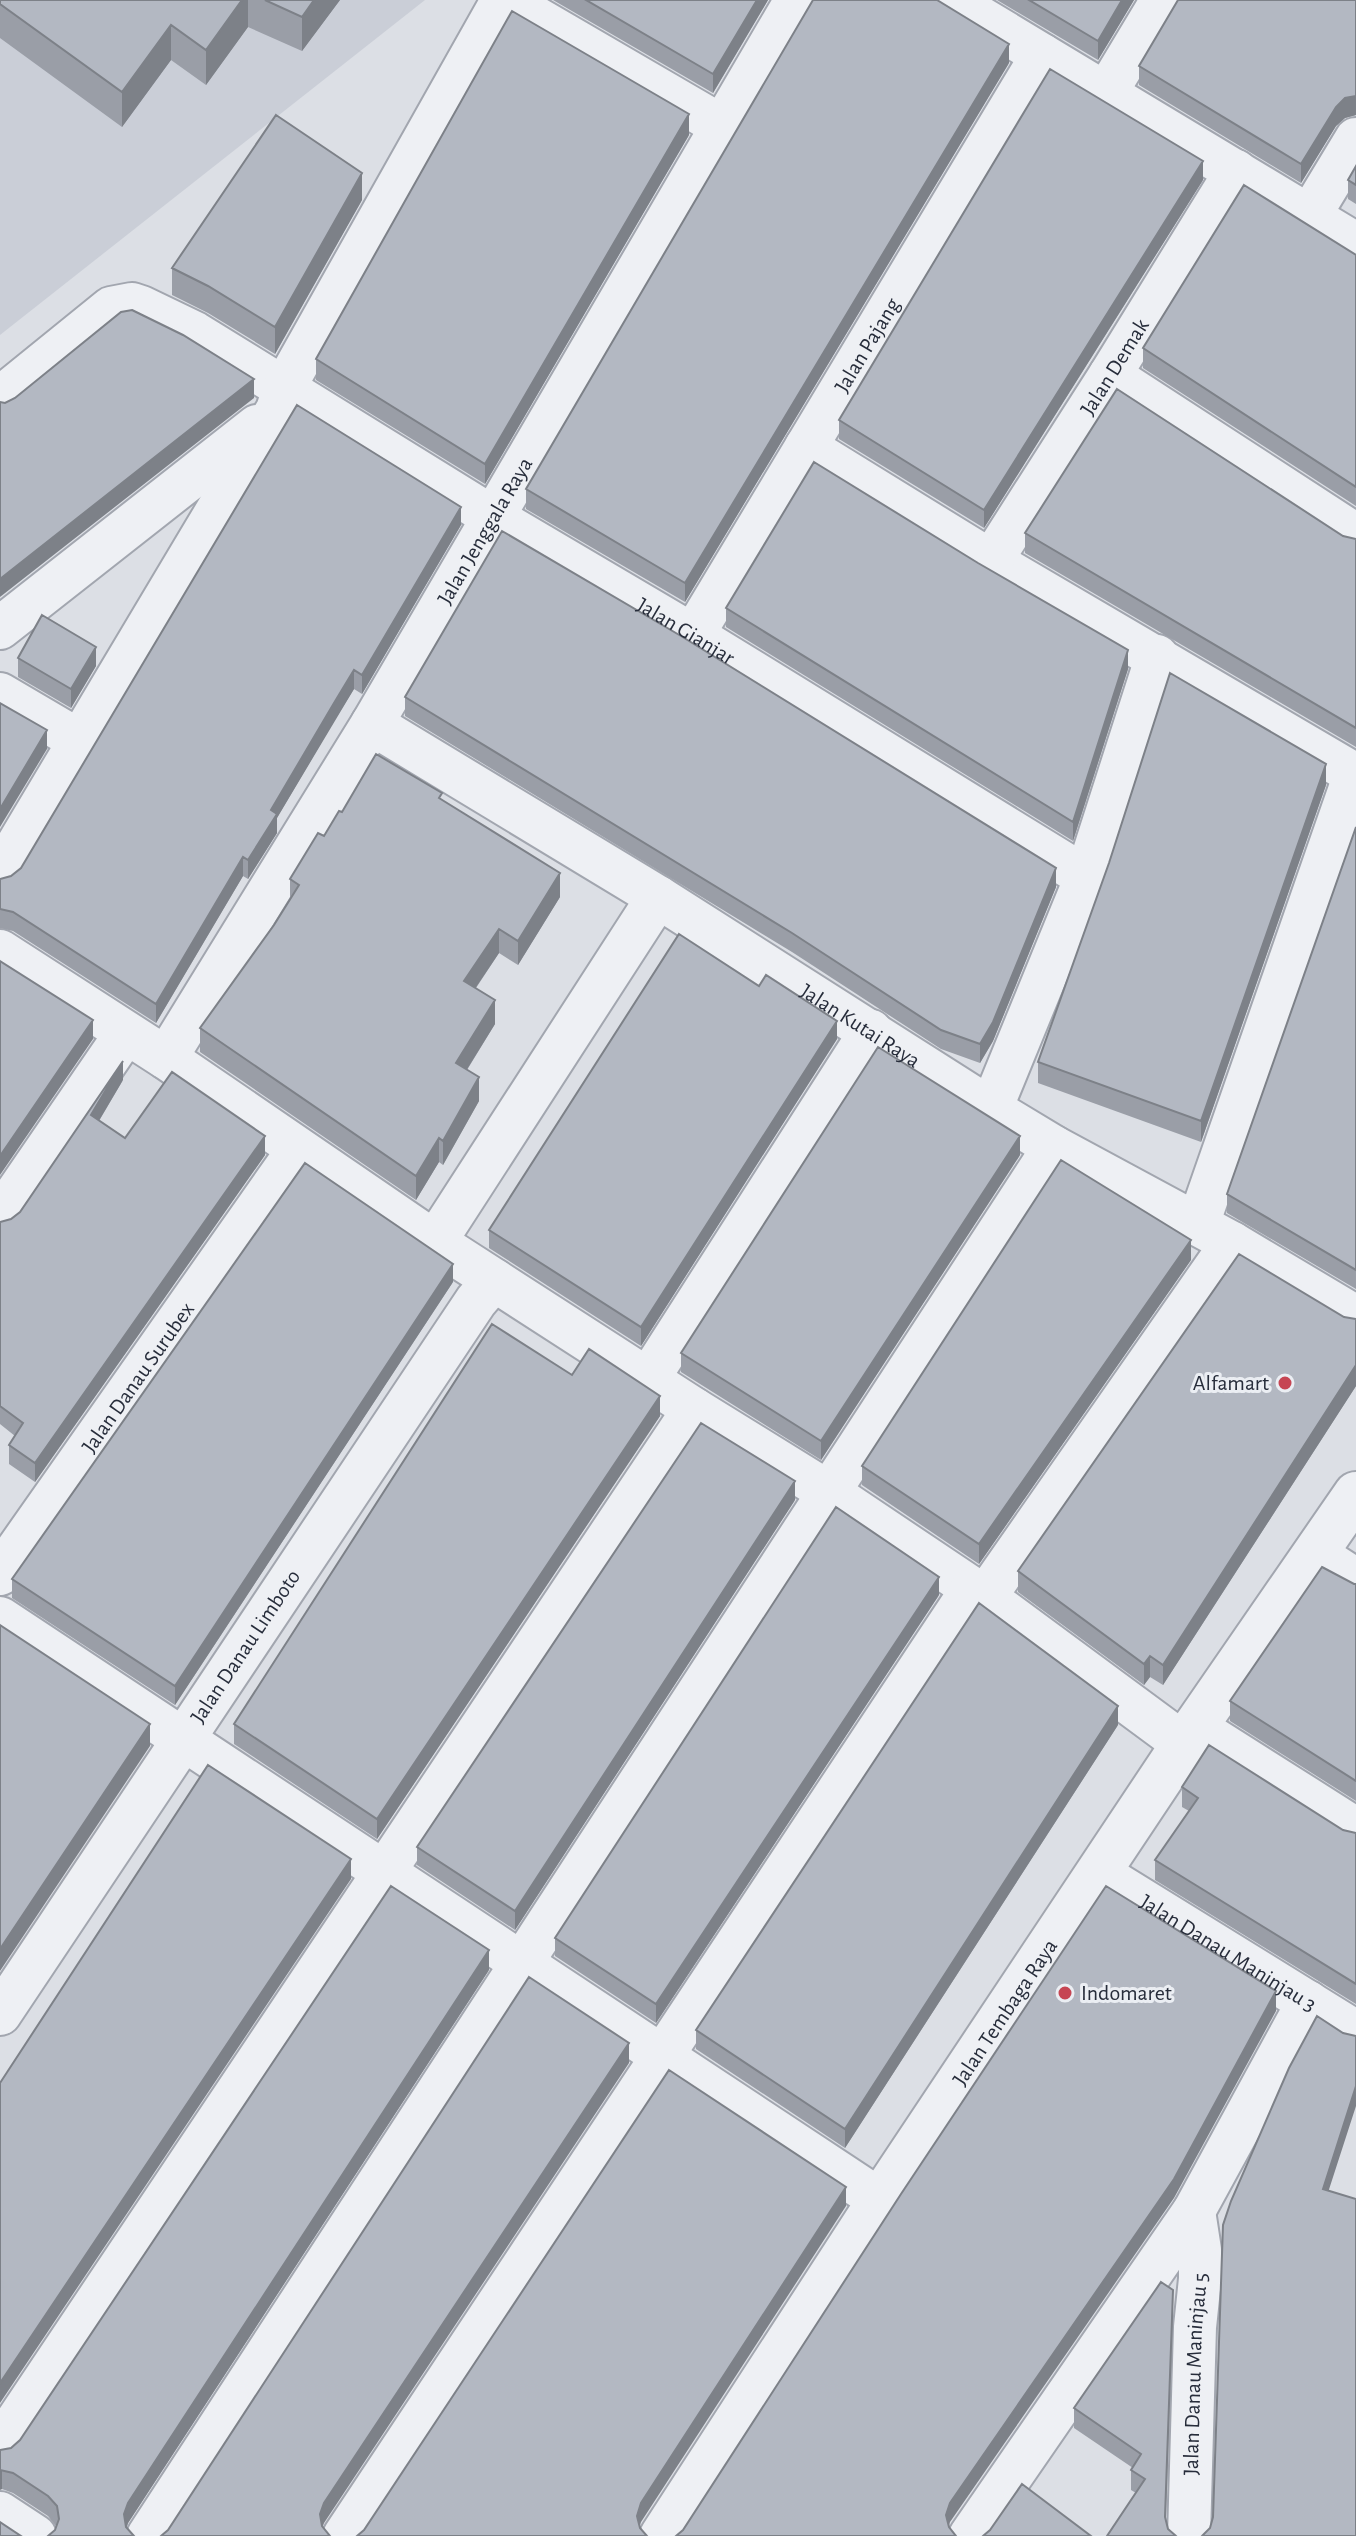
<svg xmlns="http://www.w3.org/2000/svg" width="1356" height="2536" viewBox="0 0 1356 2536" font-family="'Alegreya Sans',sans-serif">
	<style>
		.built { fill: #caced7 }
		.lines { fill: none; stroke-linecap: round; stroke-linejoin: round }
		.minor-casing { stroke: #a2a6af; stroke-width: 46 }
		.tertiary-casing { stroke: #a2a6af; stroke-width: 48 }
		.minor { stroke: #eef0f4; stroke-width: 42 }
		.tertiary { stroke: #eef0f4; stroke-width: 44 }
		.wall { fill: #9a9ea7 }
		.shaded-wall { fill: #7d8188 }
		.building { fill: #b3b8c2; stroke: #7d8188; stroke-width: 2 }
		.poi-dot { fill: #c64553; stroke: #ebeef3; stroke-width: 3 }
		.labels { text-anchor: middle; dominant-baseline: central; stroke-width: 6; stroke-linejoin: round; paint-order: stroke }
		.street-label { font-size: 22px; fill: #272d3b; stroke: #ebeef3 }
		.poi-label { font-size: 22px; fill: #272d3b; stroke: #ebeef3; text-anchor: end }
	</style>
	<rect width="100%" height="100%" fill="#dcdfe5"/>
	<!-- built -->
	<path class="built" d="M0 0H425L0 335Z"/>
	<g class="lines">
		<defs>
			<g id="minor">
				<path d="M951 0 1356 244"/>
				<path d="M1106 93 1162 0"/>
				<path d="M1310 215 1356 139"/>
				<path d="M1110 375 1356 535"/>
				<path id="s1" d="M0 398 111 308 132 304 141 307 195 333 491 516 693 635 1086 877"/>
				<path d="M806 447 991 561 1356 775"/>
				<path id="s2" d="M991 561 1110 375 1236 171"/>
				<path d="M0 628 257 426"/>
				<path id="s3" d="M693 635 1042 55"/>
				<path d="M0 694 80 741"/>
				<path id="s4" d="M372 724 658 897 991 1109 1054 1147 1232 1243 1356 1317"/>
				<path d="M0 874 277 410 284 388 498 8 505 4 514 5 720 125"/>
				<path d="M0 951 166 1058 435 1242 694 1409 830 1493 985 1597 1184 1744"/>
				<path id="s5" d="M166 1058 372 724 796 0"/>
				<path d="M991 1109 1086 877 1157 656"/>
				<path d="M0 1217 126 1033"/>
				<path d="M1198 1224 1355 774"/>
				<path d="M435 1242 658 897"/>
				<path d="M648 1379 871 1031"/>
				<path d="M1316 1554 1356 1580"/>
				<path id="s6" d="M0 1574 298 1150"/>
				<path d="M985 1597 1232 1243"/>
				<path d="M0 1618 880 2200"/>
				<path d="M1195 1727 1356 1829"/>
				<path id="s7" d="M1099 1873 1356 2032"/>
				<path id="s8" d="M0 2014 476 1301 494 1280"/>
				<path d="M0 2446 694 1409"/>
				<path d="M0 2513 35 2536"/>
				<path d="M148 2536 1054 1147"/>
				<path d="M344 2536 972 1589"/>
				<path d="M970 2536 1194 2211 1308 2002"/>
				<path id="s9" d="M1189 2536 1195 2327 1200 2279V2250L1194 2211"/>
			</g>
			<g id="tertiary">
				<path id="s10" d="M662 2536 880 2200 1195 1727 1356 1494"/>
			</g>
		</defs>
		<!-- minor casing -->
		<use href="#minor" class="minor-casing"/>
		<!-- tertiary casing -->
		<use href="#tertiary" class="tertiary-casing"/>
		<!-- minor -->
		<use href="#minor" class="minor"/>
		<!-- tertiary -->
		<use href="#tertiary" class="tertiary"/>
	</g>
	<!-- wall -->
	<path class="wall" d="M0 0H340L302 51 248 27 206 85 171 60 122 127 0 38Z
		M553 0H768L713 93Z
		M997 0H1134L1098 60Z
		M1356 0V115L1345 118 1336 126 1301 183 1139 85V66Z
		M1009 63 685 602 526 509V489Z
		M689 135 485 484 316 380V359Z
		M1356 166V204L1348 199V180Z
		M1203 180 984 528 839 439V420Z
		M362 200 275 354 208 313 172 295V268Z
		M1356 255V506L1143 368V348Z
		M461 525 362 694 354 689 334 721 277 818V833L248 879 243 876 156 1023 13 931 0 928V879L11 876Z
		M1025 533 1343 536 1356 539V747L1025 553Z
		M726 608 1128 669 1073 841 726 627Z
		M18 658 96 666 71 708 18 677Z
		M405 697 1056 887 993 1041 980 1063 941 1049 792 952 405 716Z
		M1326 785 1201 1142 1038 1083V1062Z
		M442 800 560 897 518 965 499 953 476 988 495 1024 467 1070 479 1101 443 1165 439 1162 416 1200 200 1052V1028L274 925 290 900V879L342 812Z
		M1356 827V1289L1227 1213V1194Z
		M759 986 837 1039 641 1346 489 1248V1230Z
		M123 1080 99 1121 125 1138 265 1155 35 1482 9 1464V1445L15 1436 0 1424V1222L11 1219 20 1212Z
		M1020 1155 821 1460 681 1372V1353Z
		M1191 1260 979 1564 862 1485V1466Z
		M453 1282 175 1705 12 1598V1579Z
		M1344 1317 1356 1319V1386L1163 1685 1150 1677 1144 1685 1018 1592V1571Z
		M572 1375 660 1416 377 1839 234 1744V1724Z
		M795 1500 515 1930 417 1865V1847Z
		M1354 1584H1356V1801L1230 1721V1701Z
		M939 1595 656 2023 555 1956V1938Z
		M1118 1725 845 2148 696 2049V2030Z
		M1182 1787 1356 1833V2004L1155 1880V1860L1189 1811 1182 1807Z
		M489 1970 128 2523 127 2527 55 2530 56 2526 48 2516 13 2493 2 2489 0 2450 11 2448 20 2440Z
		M1173 2309 1166 2519 1168 2529 1136 2493 1131 2490V2470L1133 2468 1074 2428V2408Z"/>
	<!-- shaded-wall -->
	<path class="shaded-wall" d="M242 0H248V27L206 85V50Z
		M314 0H340L302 51V17Z
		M757 0H768L713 93V74Z
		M1122 0H1134L1098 60V41Z
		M171 25V60L122 127V92Z
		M1009 44V63L685 602V583Z
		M1356 96V115L1345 118 1336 126 1301 183V164L1336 107 1345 98Z
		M689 114V135L485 484V464Z
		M1203 161V180L984 528V510Z
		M362 173V200L275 354V327Z
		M254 379V398L0 597V579Z
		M461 507V525L362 694V675Z
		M96 647V666L71 708V689Z
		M1128 650V669L1073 841V822Z
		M354 670V689L277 818V833L248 879V860L271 810Z
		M47 730V749L0 827V809Z
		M1326 764V785L1201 1142V1121Z
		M243 857V876L156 1023V1004Z
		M1056 868V887L993 1041 980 1063V1044Z
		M560 873V897L518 965V941Z
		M499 929V953L464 1005V981Z
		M495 1000V1024L456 1087V1063Z
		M93 1020V1039L0 1175V1156Z
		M837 1021V1039L641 1346V1327Z
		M123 1061V1080L91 1134V1115Z
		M479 1077V1101L443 1165V1141Z
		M265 1136V1155L35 1482V1463Z
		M1020 1136V1155L821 1460V1441Z
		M439 1138V1162L416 1200V1176Z
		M1191 1240V1260L979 1564V1544Z
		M453 1264V1282L175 1705V1686Z
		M1356 1365V1386L1163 1685V1665Z
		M660 1396V1416L377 1839V1819Z
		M795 1481V1500L515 1930V1911Z
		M939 1577V1595L656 2023V2004Z
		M1150 1656V1677L1144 1685V1664Z
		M1118 1706V1725L845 2148V2129Z
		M150 1724V1746L0 1971V1949Z
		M351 1859V1879L0 2403V2383Z
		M489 1950V1970L128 2523 124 2534V2514L128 2503Z
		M1276 1991V2011L1174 2198 950 2522 946 2535V2515L950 2503Z
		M629 2043V2063L324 2523 320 2534V2514L324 2503Z
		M1356 2086V2106L1323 2208V2189Z
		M846 2187V2206L641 2522 637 2535V2516L641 2503Z
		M0 2470H2V2489L0 2490Z"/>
	<!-- building -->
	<path class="building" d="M0 0H242L206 50 171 25 122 92 0 4Z
		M265 0H314L302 17Z
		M586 0H757L713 74Z
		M813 0H937L1009 44 685 583 526 489Z
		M1029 0H1122L1098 41Z
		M1178 0H1356V96L1345 98 1336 107 1301 164 1139 66Z
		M512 11 689 114 485 464 316 359Z
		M1050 69 1203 161 984 510 839 420Z
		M276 115 362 173 275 327 208 286 172 268Z
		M1356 166V185L1348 180Z
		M1244 185 1356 255V487L1143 348Z
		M132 310 183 335 254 379 0 579V402L5 403 15 398 121 312Z
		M1117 389 1343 536 1356 539V728L1025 533Z
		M297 405 461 507 362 675 354 670 334 703 271 810 277 814 248 860 243 857 156 1004 13 912 0 909V879L11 876 21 868Z
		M814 462 978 563 1128 650 1073 822 726 608Z
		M502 531 681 636 1056 868 993 1022 980 1044 941 1030 792 933 405 697Z
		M42 615 96 647 71 689 18 658Z
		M1170 673 1326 764 1201 1121 1038 1062 1109 863Z
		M0 703 47 730 0 809Z
		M376 754 442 793 439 798 560 873 518 941 499 929 464 981 495 1000 456 1063 479 1077 443 1141 439 1138 416 1176 200 1028 274 925 299 885 290 879 318 833 324 836 339 811 342 812Z
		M1356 827V1270L1227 1194Z
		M679 934 759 986 766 975 837 1021 641 1327 489 1230Z
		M0 961 93 1020 0 1156Z
		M878 1047 1020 1136 821 1441 681 1353Z
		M123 1061 91 1115 125 1138 172 1072 265 1136 35 1463 9 1445 23 1423 0 1406V1222L11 1219 20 1212Z
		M1061 1160 1191 1240 979 1544 862 1466Z
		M305 1163 453 1264 175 1686 12 1579Z
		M1239 1254 1344 1317 1356 1319V1365L1163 1665 1150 1656 1144 1664 1018 1571Z
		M492 1324 572 1375 589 1349 660 1396 377 1819 234 1724Z
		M701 1423 795 1481 515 1911 417 1847Z
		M836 1507 939 1577 656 2004 555 1938Z
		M1322 1567 1354 1584H1356V1781L1230 1701Z
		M979 1603 1118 1706 845 2129 696 2030Z
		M0 1625 150 1724 0 1949Z
		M1209 1745 1343 1830 1356 1833V1984L1155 1860 1198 1798 1182 1787Z
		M208 1765 351 1859 0 2383V2083Z
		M391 1886 489 1950 128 2503 124 2514 126 2527 134 2536H48L55 2530 59 2519 57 2506 48 2496 13 2473 0 2470V2450L11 2448 20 2440Z
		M1106 1886 1276 1991 1174 2179 950 2503 946 2515 949 2527 956 2536H676L683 2530 901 2194Z
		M529 1977 629 2043 324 2503 320 2514 322 2526 330 2536H161L168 2530Z
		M1317 2016 1343 2033 1356 2036V2086L1323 2189 1356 2199V2536H1202L1210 2528 1213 2517 1223 2225 1231 2201 1289 2068Z
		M669 2070 846 2187 641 2503 637 2516 640 2528 647 2536H357L364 2530Z
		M1161 2282 1173 2290 1165 2517 1168 2529 1176 2536H1107L1145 2479 1131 2470 1141 2454 1074 2408Z
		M1022 2484 1091 2536H983L990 2530Z
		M0 2522 21 2536H0Z"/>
	<!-- markers -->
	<g class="poi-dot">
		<circle cx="1285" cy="1383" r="8"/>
		<circle cx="1065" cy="1993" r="8"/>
	</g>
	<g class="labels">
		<!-- street labels -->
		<g class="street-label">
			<text stroke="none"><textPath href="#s3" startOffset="338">Jalan Pajang</textPath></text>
			<text stroke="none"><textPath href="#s2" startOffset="230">Jalan Demak</textPath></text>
			<text stroke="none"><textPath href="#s5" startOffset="616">Jalan Jenggala Raya</textPath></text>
			<text stroke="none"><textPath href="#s1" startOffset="808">Jalan Gianjar</textPath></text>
			<text stroke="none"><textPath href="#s4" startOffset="574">Jalan Kutai Raya</textPath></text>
			<text stroke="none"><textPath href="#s6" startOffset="240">Jalan Danau Surubex</textPath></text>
			<text stroke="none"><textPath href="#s8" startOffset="442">Jalan Danau Limboto</textPath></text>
			<text stroke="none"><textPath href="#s7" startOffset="152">Jalan Danau Maninjau 3</textPath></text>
			<text stroke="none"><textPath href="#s10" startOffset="626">Jalan Tembaga Raya</textPath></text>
			<text stroke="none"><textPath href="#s9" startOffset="162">Jalan Danau Maninjau 5</textPath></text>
		</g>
		<!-- poi labels -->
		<g class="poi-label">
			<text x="1269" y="1383">Alfamart</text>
			<text x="1081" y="1993" text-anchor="start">Indomaret</text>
		</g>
	</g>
</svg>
